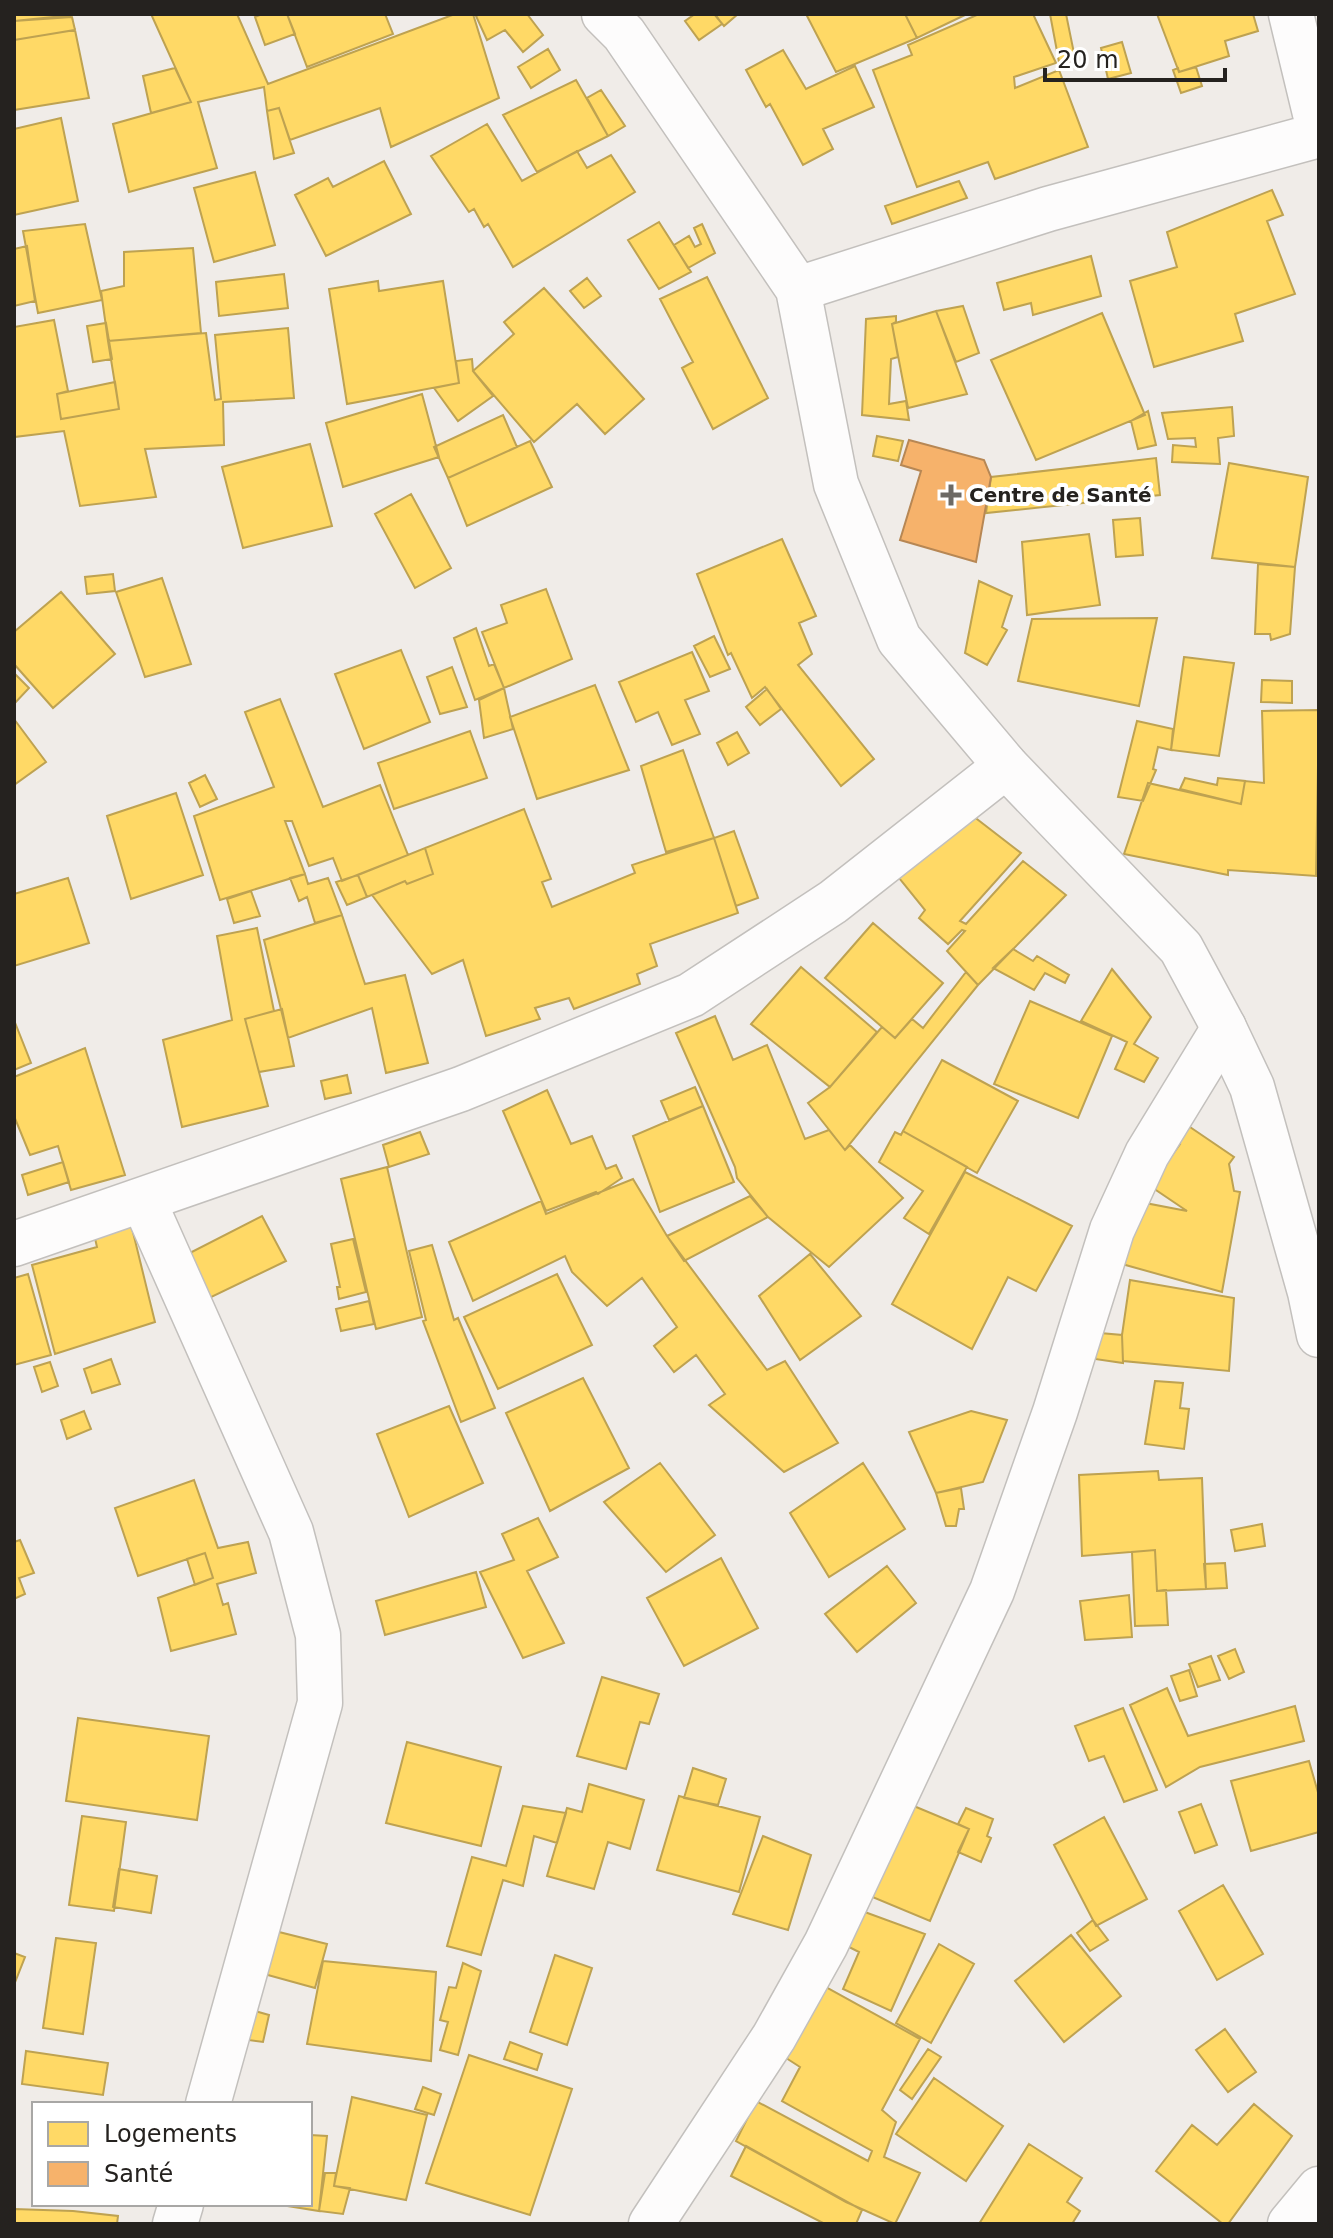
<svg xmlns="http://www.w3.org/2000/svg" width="1333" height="2238" viewBox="0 0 1333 2238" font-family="'DejaVu Sans',sans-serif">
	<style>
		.homes { fill: #ffd966; stroke: #bea251; stroke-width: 2 }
		.health { fill: #f6b26b; stroke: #b78754; stroke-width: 2 }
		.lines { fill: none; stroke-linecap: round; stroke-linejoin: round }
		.minor-casing { stroke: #c3c0bd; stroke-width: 47 }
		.secondary-casing { stroke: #c3c0bd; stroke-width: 47 }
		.minor { stroke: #fdfcfc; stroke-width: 44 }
		.secondary { stroke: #fdfcfc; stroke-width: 44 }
		.poi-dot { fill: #6c6965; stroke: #fff; stroke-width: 3 }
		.labels { text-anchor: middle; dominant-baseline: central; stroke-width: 8; stroke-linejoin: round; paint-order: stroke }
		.poi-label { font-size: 20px; font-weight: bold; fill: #25221f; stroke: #fff; text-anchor: start }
	</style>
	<rect width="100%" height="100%" fill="#f0ece8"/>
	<!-- homes -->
	<path class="homes" d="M14 14H83L14 21Z
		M151 14H237L268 84 455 14H473L499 98 391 147 380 108 290 140 279 108 267 111 264 87 198 102 217 168 129 192 113 124 191 102Z
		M262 14H287L295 34 265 45 255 17Z
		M287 14H385L393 34 307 67Z
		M480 14H527L543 35 523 52 505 30 487 40 476 16Z
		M695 14H715L722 24 699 40 685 21Z
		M714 14H738L724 26Z
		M806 14H905L917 38 836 72Z
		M905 14H967L917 38Z
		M979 14H1033L1056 63 1014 77 1015 88 1059 70 1088 147 995 179 988 162 917 187 873 70 912 55 908 45Z
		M1050 14H1066L1075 58 1059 62Z
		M1157 14H1253L1258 31 1225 41 1229 56 1179 72Z
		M72 17 75 30 14 40V21Z
		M75 30 89 98 14 110V40Z
		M1122 42 1131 73 1108 79 1101 48Z
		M548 49 560 70 531 88 518 67Z
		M783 50 806 89 855 66 874 107 823 129 833 149 803 165 770 104 766 107 746 70Z
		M1196 67 1202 86 1181 93 1173 70 1178 68 1179 72Z
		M175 68 191 102 151 113 143 76Z
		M576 80 608 136 537 172 503 115Z
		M601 90 625 126 608 136 587 98Z
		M279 108 294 153 274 159 267 111Z
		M61 118 78 201 14 215V129Z
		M487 124 522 181 577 151 587 168 611 155 635 192 513 267 488 224 484 227 474 209 469 212 431 156Z
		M384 161 411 214 326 256 295 195 328 178 333 187Z
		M255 172 275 245 214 262 194 188Z
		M959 181 967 198 892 224 885 206Z
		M1272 190 1283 215 1267 221 1295 294 1235 314 1243 341 1154 367 1130 281 1177 267 1167 232Z
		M659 222 691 272 659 289 628 240Z
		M85 224 102 300 38 313 23 231Z
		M702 224 715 253 688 268 674 245 689 236 695 247 701 244 694 228Z
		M27 246 35 301 14 306V249Z
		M193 248 201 333 108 341 101 291 124 286V252Z
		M1091 256 1101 296 1033 315 1031 303 1004 310 997 283Z
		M284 274 288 308 219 316 216 282Z
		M707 277 768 398 713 429 682 368 693 362 660 299Z
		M587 278 601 296 584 308 570 291Z
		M378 281 379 291 443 281 459 383 347 404 329 289Z
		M544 288 644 399 605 434 577 404 534 442 473 371 514 334 504 322Z
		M963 306 979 353 956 362 936 311Z
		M936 311 967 394 908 408 892 324Z
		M1102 313 1145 415 1036 460 991 360Z
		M896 316V322L892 324 898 357 891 359 889 404 906 401 909 420 862 415 866 319Z
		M54 320 68 391 57 394 61 419 119 409 108 341 206 333 215 400 221 399 215 335 288 328 294 398 223 402 224 445 145 449 156 497 80 506 64 431 14 437V327Z
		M106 323 112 359 93 362 87 326Z
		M472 359 473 371 493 396 458 421 434 388 459 383 456 361Z
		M115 382 119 409 61 419 57 394Z
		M422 394 439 457 343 487 326 423Z
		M1232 407 1234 436 1218 438 1220 464 1172 462 1173 445 1196 447 1195 438 1168 439 1162 413Z
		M1148 411 1156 445 1138 449 1131 421Z
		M503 415 517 447 448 478 434 447Z
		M877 436 903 441 898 461 873 456Z
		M530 441 552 487 467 526 448 478Z
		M310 444 332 526 243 548 222 467Z
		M1156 458 1160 495 986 513 991 477Z
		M1229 463 1308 477 1295 567 1212 558Z
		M411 494 451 568 415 588 375 514Z
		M1140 518 1143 555 1116 557 1113 520Z
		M1089 534 1100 605 1027 615 1022 542Z
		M782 539 816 616 799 623 812 654 798 665 874 759 841 786 765 687 752 698 731 653 728 655 697 574Z
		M1258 564 1295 567 1290 634 1271 640 1270 634H1255Z
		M113 574 115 591 87 594 85 577Z
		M162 578 191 664 145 677 116 592Z
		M979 581 1012 596 1002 627 1007 630 987 665 965 653Z
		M546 589 572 659 504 688 482 632 507 623 501 605Z
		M61 592 115 654 53 708 14 664V632Z
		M1157 618 1139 706 1018 681 1032 619Z
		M476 628 489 666 494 664 504 688 475 700 454 638Z
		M714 636 730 669 710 677 694 646Z
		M401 650 430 722 364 749 335 674Z
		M692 652 709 691 685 700 700 734 672 745 658 712 636 722 619 682Z
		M1184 657 1234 663 1219 756 1171 750Z
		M452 667 467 707 440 714 427 677Z
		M14 673 29 688 14 704Z
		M1262 680 1292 681V703L1261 702Z
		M595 685 629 770 537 799 510 717Z
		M504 688 513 729 484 738 479 700Z
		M767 689 781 709 760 725 746 707Z
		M280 699 323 807 380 785 408 855 342 881 333 858 309 866 292 821H285L305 874 220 900 194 816 274 787 245 712Z
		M1319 710 1316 876 1228 870V875L1124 854 1148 783 1241 804 1245 781 1264 783 1262 711Z
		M14 719 46 762 14 785Z
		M1137 721 1173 729 1171 750 1158 747 1153 769 1156 770 1143 801 1118 797Z
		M470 731 487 778 394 809 378 763Z
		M737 732 749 753 728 765 717 743Z
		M683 750 714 838 666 852 641 766Z
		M205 775 217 799 200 807 189 783Z
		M1185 778 1217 785 1218 778 1245 781 1241 804 1180 789Z
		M176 793 203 875 131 899 107 816Z
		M524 809 551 879 542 882 552 907 635 873 632 865 714 838 738 913 650 944 657 966 637 974 640 984 574 1009 569 998 535 1008 540 1019 486 1036 463 960 432 974 372 895 405 881 407 884 433 874 425 848Z
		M973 816 1021 853 960 921 966 924 1023 861 1066 895 978 985 947 951 965 931 962 930 948 944 919 918 925 910 899 878Z
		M734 831 758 898 736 906 714 838Z
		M425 848 433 874 407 884 405 881 367 897 358 875Z
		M305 874 308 884 328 878 342 915 315 923 307 897 299 901 290 878Z
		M358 875 367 897 347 905 336 882Z
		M68 878 89 943 14 966V894Z
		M251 891 260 916 234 923 227 899Z
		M342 915 365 984 405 975 428 1063 386 1073 372 1008 288 1038 264 940Z
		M873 923 943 983 895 1038 825 978Z
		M257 928 274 1011 245 1019 268 1106 182 1127 163 1040 232 1020 217 936Z
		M1013 949 1033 961 1037 956 1069 975 1065 983 1045 973 1034 990 993 968Z
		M801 967 877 1032 830 1087 751 1024Z
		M1112 969 1151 1017 1134 1044 1158 1058 1144 1082 1115 1069 1127 1042 1081 1021Z
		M966 972 978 985 845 1150 808 1103 830 1087 882 1027 895 1038 912 1019 923 1028Z
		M1030 1001 1112 1036 1078 1118 994 1084Z
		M282 1009 294 1066 259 1072 245 1019Z
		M715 1016 733 1060 767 1045 805 1139 829 1130 845 1150 850 1145 903 1198 829 1267 768 1217 737 1178 735 1167 676 1033Z
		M14 1020 31 1063 14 1070Z
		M85 1048 125 1175 71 1190 58 1146 30 1155 14 1116V1077Z
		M942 1060 1018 1101 977 1173 903 1131Z
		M347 1075 351 1093 325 1099 321 1081Z
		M695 1087 703 1106 669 1120 661 1101Z
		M547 1090 571 1144 592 1136 606 1169 616 1165 622 1178 598 1194 596 1192 546 1211 503 1111Z
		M703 1106 734 1182 660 1212 633 1136Z
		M1187 1125 1234 1157 1229 1164 1234 1191 1240 1192 1222 1292 1122 1264 1145 1203 1187 1211 1150 1186 1180 1144 1176 1140Z
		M903 1131 967 1167 929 1234 904 1218 923 1191 879 1162 895 1132 901 1135Z
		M420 1132 429 1154 389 1167 383 1145Z
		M63 1162 69 1182 28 1195 22 1175Z
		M387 1167 422 1317 376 1329 341 1179Z
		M965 1172 1072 1226 1036 1291 1008 1277 972 1349 892 1304Z
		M633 1179 667 1236 767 1370 785 1361 838 1443 784 1472 709 1405 725 1394 696 1355 674 1372 654 1346 677 1327 642 1278 607 1306 572 1272 565 1256 473 1301 449 1242 541 1201 546 1214Z
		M750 1196 768 1217 684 1261 667 1236Z
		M262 1216 286 1261 201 1302 180 1258Z
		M131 1224 155 1322 55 1354 32 1265 97 1247 94 1234Z
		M353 1239 366 1292 339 1299 337 1287H340L331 1244Z
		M432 1245 454 1320 458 1318 495 1408 461 1422 423 1321 426 1320 409 1251Z
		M810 1254 861 1316 800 1360 759 1296Z
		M28 1274 51 1355 14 1365V1278Z
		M557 1274 592 1345 498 1389 464 1317Z
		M1130 1280 1234 1298 1229 1371 1123 1361 1122 1335Z
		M369 1301 374 1324 341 1331 336 1309Z
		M1100 1333 1122 1335 1123 1363 1095 1359Z
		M111 1359 120 1384 92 1393 84 1369Z
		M50 1362 58 1386 42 1392 34 1367Z
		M583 1378 629 1468 550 1511 506 1413Z
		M1155 1381 1183 1383 1180 1408 1189 1409 1184 1449 1145 1444Z
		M449 1406 483 1483 409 1517 377 1434Z
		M84 1411 91 1429 67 1439 61 1420Z
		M971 1411 1007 1420 983 1482 936 1493 909 1432Z
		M660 1463 715 1535 666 1572 604 1502Z
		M863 1463 905 1529 829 1577 790 1513Z
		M1158 1471 1159 1480 1202 1478 1206 1589 1157 1591 1155 1550 1082 1556 1079 1475Z
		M194 1480 218 1548 248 1542 256 1573 217 1584 223 1605 228 1603 236 1634 171 1651 158 1598 213 1578 205 1553 138 1576 115 1508Z
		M961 1488 964 1509H959L956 1526H946L936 1493Z
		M538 1518 558 1557 527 1571 564 1643 523 1658 480 1572 514 1560 502 1534Z
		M1262 1524 1265 1546 1235 1551 1231 1530Z
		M20 1540 34 1573 19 1578 25 1594 14 1599V1542Z
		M1155 1550 1157 1591 1166 1590 1168 1625 1135 1626 1132 1552Z
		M205 1553 213 1578 195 1585 187 1559Z
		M721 1558 758 1628 684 1666 647 1598Z
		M1225 1563 1227 1588 1206 1589 1204 1564Z
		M887 1566 916 1603 857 1652 825 1614Z
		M476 1572 486 1607 385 1635 376 1601Z
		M1129 1595 1132 1637 1085 1640 1080 1601Z
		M1235 1649 1244 1672 1229 1679 1218 1656Z
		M1211 1656 1220 1680 1198 1687 1189 1664Z
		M1189 1670 1197 1696 1180 1701 1171 1676Z
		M602 1677 659 1694 649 1724 640 1722 626 1769 577 1756Z
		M1167 1688 1188 1736 1295 1706 1304 1741 1200 1767 1166 1787 1130 1705Z
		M1123 1708 1157 1790 1124 1802 1104 1756 1089 1761 1075 1726Z
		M78 1718 209 1736 197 1820 66 1801Z
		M407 1742 501 1767 481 1846 386 1823Z
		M1309 1761 1319 1796V1832L1251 1851 1231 1781Z
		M693 1768 726 1779 718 1805 684 1798Z
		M589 1784 644 1800 630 1849 608 1842 594 1889 547 1876 567 1808 582 1812Z
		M679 1796 760 1817 739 1892 657 1870Z
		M909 1804 969 1829 930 1921 870 1896Z
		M1201 1804 1217 1845 1195 1853 1179 1812Z
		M523 1806 566 1813 557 1843 534 1836 523 1886 503 1880 481 1955 447 1946 472 1857 506 1866Z
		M966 1808 993 1819 987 1836 991 1838 981 1862 958 1852 969 1829 958 1824Z
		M82 1816 126 1822 114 1911 69 1905Z
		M1104 1817 1147 1899 1096 1926 1054 1845Z
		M763 1836 811 1855 788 1930 733 1914Z
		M119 1869 157 1876 151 1913 113 1907Z
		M1223 1885 1263 1954 1217 1980 1179 1911Z
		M862 1911 925 1934 891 2011 843 1989 859 1952 847 1946Z
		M1093 1920 1108 1940 1090 1951 1077 1933Z
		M267 1929 327 1944 315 1988 257 1972Z
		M1071 1935 1121 1996 1064 2042 1015 1981Z
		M56 1938 96 1943 83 2034 43 2028Z
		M939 1944 974 1964 931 2043 896 2023Z
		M14 1953 25 1957 14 1985Z
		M555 1955 592 1968 567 2045 530 2032Z
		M323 1961 436 1972 431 2061 307 2044Z
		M463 1963 481 1971 458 2055 440 2050 448 2022 440 2020 449 1987 456 1988Z
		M826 1987 920 2039 882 2110 896 2122 884 2157 920 2173 895 2224 846 2202 736 2141 756 2101 868 2161 872 2151 782 2101 800 2067 783 2056Z
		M255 2011 269 2015 263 2042 248 2040Z
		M1225 2029 1256 2072 1228 2092 1196 2050Z
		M510 2042 542 2054 537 2070 504 2059Z
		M928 2049 941 2057 912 2099 900 2090Z
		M26 2051 108 2063 103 2095 22 2084Z
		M469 2055 572 2089 530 2215 426 2183Z
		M934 2078 1003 2126 966 2181 896 2134Z
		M423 2087 441 2094 434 2115 415 2109Z
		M352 2097 427 2115 406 2200 334 2186Z
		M1254 2104 1292 2136 1228 2224H1223L1156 2171 1192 2125 1217 2145Z
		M310 2135 327 2136 319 2211 275 2204H310Z
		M1029 2144 1082 2178 1067 2202 1080 2211 1072 2224H979Z
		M746 2146 862 2210 856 2224H825L731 2176Z
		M325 2173H336L334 2186 350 2188 343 2214 319 2211Z
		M14 2209 73 2211 118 2216 117 2224H14Z"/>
	<!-- health -->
	<path class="health" d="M909 440 984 460 991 477 976 562 900 540 921 471 901 465Z"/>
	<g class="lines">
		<defs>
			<path id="minor" d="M1291 14 1319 130
				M798 289 1048 209 1319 135
				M144 1202 291 1532 318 1635 320 1703 208 2104
				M14 1244 461 1089 691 995 833 902 1006 766
				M175 2224 181 2204
				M651 2224 774 2037 826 1944 992 1591 1055 1412 1112 1230 1147 1154 1224 1028
				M1290 2224 1319 2189"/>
			<path id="secondary" d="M604 14 624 34 798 289 836 484 899 639 1006 766 1181 948 1224 1028 1252 1087 1310 1292 1319 1335"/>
		</defs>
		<!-- minor casing -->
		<use href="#minor" class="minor-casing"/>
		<!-- secondary casing -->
		<use href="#secondary" class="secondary-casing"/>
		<!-- minor -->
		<use href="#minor" class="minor"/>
		<!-- secondary -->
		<use href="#secondary" class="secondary"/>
	</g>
	<!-- markers -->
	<path class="poi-dot" d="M947 483h8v8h8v8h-8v8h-8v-8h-8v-8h8z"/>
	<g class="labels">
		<!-- poi labels -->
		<g class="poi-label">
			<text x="969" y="495">Centre de Santé</text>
		</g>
	</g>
	<!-- border -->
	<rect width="1333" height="2238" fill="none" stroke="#25221f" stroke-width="32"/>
	<!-- legend -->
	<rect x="32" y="2102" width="280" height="104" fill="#ffffff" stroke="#a8a7a5" stroke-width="2"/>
	<rect x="48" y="2122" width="40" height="24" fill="#ffd966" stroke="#a8a7a5" stroke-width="2"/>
	<text x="104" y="2142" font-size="24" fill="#25221f">Logements</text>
	<rect x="48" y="2162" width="40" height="24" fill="#f6b26b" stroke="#a8a7a5" stroke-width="2"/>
	<text x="104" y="2182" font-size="24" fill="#25221f">Santé</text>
	<!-- scale -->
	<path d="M1045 68v12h180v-12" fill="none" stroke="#25221f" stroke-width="4"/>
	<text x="1057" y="68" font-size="24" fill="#25221f" stroke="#ffffff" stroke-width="6" paint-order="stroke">20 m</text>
</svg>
